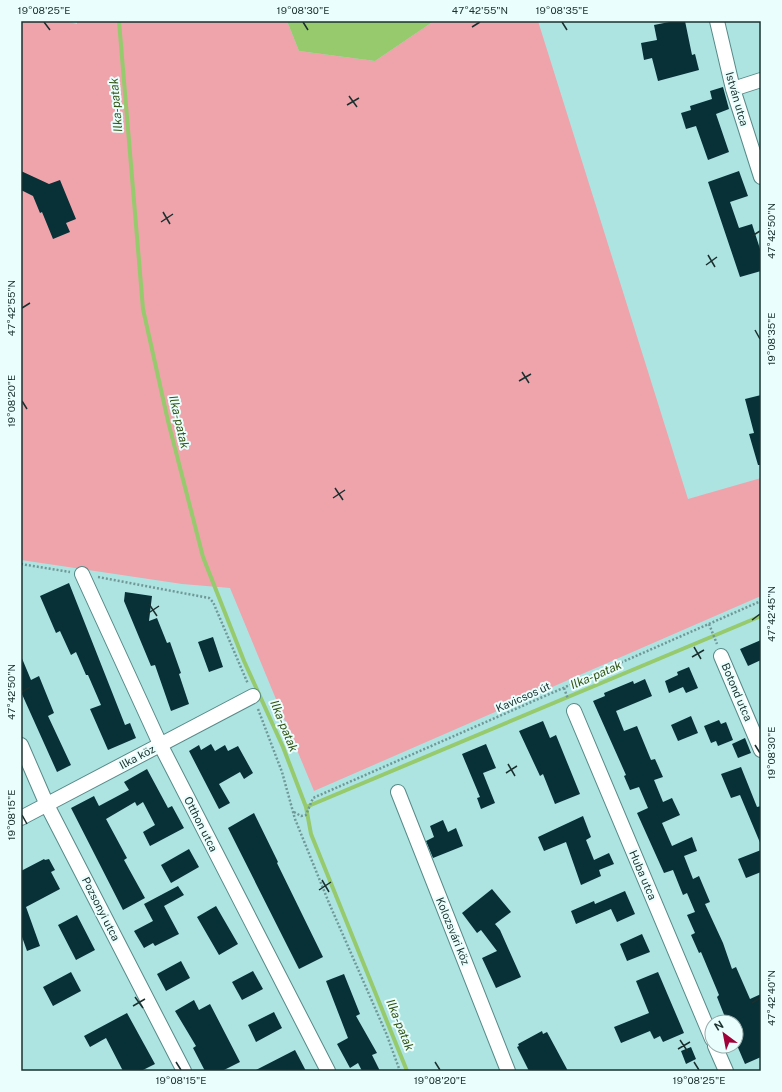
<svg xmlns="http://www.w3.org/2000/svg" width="782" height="1092" viewBox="0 0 782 1092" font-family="'Public Sans',sans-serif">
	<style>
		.green { fill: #efa4ac }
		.water { fill: #96ca6d }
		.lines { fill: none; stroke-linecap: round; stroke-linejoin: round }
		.stream { stroke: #96ca6d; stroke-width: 4 }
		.building { fill: #073037 }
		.street-casing { stroke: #568a88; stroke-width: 16 }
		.path { stroke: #6f9897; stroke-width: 2.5; stroke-dasharray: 2 2; stroke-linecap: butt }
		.street { stroke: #fff; stroke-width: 14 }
		.ticks { fill: none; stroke: #1a302f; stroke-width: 1.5 }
		.labels { text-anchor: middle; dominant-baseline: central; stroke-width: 4; stroke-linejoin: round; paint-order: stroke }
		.street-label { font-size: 11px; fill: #1a302f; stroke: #e9fefd }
		.water-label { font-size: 12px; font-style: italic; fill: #335313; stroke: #e9fefd }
		.neatline { fill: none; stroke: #1a302f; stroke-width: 1.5 }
		.ticks-label { font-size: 10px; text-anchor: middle; fill: #1a302f }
	</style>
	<rect width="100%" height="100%" fill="#ade4e2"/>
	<!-- green -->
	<path class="green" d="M21 21H65L77 24V21H287L299 51 375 61 434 21H538L688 499 761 478V596L314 791 230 588 182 584 21 560Z"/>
	<!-- water -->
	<path class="water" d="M287 21H434L375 61 299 51Z"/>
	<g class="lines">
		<!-- stream -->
		<path class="stream" d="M119 21 143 309 168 421 203 557 244 661 283 747 306 807 311 834 407 1071
			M306 807 761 616"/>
	</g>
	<!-- building -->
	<path class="building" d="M674 21H685L692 55 695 54 699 70 658 81 652 58 644 60 641 43 657 40 654 25Z
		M723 87 729 109 716 114 729 152 708 160 696 126 686 129 681 113 691 110 690 106 712 99 710 91Z
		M21 171 49 184 60 180 76 219 66 223 70 232 53 239 42 212 40 213 33 196 21 190Z
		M739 171 748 196 730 202 739 228 752 224 761 252V271L740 277 708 182Z
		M761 395V465H758L749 434 754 433 745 399Z
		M69 583 125 725 130 723 136 738 108 750 90 709 101 705 88 675H86L76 652 71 655 60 631 56 633 40 596Z
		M125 592 152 596 149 621 157 618 167 643 170 642 181 673 179 674 189 704 171 711 155 665 151 666 124 601Z
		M213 637 223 667 209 672 198 642Z
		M761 640V660L748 666 740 649Z
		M21 656 31 680 39 676 54 713 48 716 71 765 57 772 21 692Z
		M689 667 698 688 686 693 683 687 669 693 665 681 678 675 677 672Z
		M645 679 652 696 616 711 624 731 637 726 651 760 655 759 663 777 654 780 663 802 672 798 680 815 662 823 672 846 692 837 697 851 684 856 693 879 699 876 710 902 705 904 723 943 732 969 736 967 750 999 761 994V1057L745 1064 736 1043V1022H727L717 997 719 995 701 952 699 953 691 935 695 933 687 915 695 912 687 893 683 895 673 870 664 873 637 813 648 808 639 787 630 790 624 776 626 775 593 701 605 696 604 693 633 681 634 684Z
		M691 716 698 733 678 741 671 725Z
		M719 720 721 724 726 722 733 740 718 746 716 741 711 743 704 726Z
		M543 721 550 738 556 735 580 794 555 804 543 774 540 776 519 731Z
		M745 738 751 753 738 758 732 744Z
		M211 744 215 751 225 745 228 751 238 746 253 773 244 779 240 772 219 784 230 803 219 809 189 751 199 745 201 750Z
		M486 744 496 768 483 773 495 803 481 809 477 798 480 797 462 754Z
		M741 767 757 807 761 806V845L740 795 731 798 721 774Z
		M147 769 168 808 172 806 184 828 150 846 143 832 155 825 143 802 137 806 135 802 106 819 127 858 124 860 145 898 123 910 71 808 94 796 99 806 129 790 124 782Z
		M254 813 278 862 277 863 323 957 299 969 228 828Z
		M583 816 591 837 586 840 594 860 609 853 614 864 599 870 601 876 581 885 566 842 544 851 538 837Z
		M443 820 448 832 456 828 463 846 433 858 426 841 434 837 430 826Z
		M189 849 199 867 171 883 161 865Z
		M761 850V872L746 878 738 859Z
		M44 859 45 860 49 859 55 870 51 872 60 889 26 907 40 946 27 951 21 934V871Z
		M178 886 184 895 164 906 179 934 155 946 153 943 144 948 134 931 153 921 144 904Z
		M492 889 511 912 495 924 500 930 521 977 496 988 482 958 497 951 481 930 477 933 462 913Z
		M625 891 635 914 617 922 611 909 576 924 571 911 594 901 595 904Z
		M216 906 238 944 219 955 197 917Z
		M77 915 95 950 76 960 58 925Z
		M642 934 650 952 627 961 620 944Z
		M181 961 190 978 166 991 157 974Z
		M253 971 263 989 242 1000 232 982Z
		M71 972 81 991 53 1006 43 987Z
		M658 972 684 1033 663 1042 660 1036 654 1039 650 1031 621 1043 614 1027 649 1013 636 981Z
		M344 974 360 1014 356 1016 377 1053 372 1055 380 1071H362L358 1063 350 1068 337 1044 348 1038 326 981Z
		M194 1000 199 1010 210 1004 240 1062 222 1071H205L193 1048 196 1046 175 1011Z
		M274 1012 282 1028 256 1042 248 1025Z
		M127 1013 155 1064 141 1071H123L106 1038 90 1047 84 1036Z
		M542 1031 543 1034 547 1032 568 1071H529L517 1047 519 1046 518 1044Z
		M691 1047 696 1059 686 1064 681 1051Z
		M295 1050 306 1071H254Z"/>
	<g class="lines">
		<defs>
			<path id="street" d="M717 21 733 89 761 177
				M733 89 761 80
				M82 574 160 744 328 1071
				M721 656 761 750
				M574 711 712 1039
				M21 745 47 805 184 1071
				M398 792 508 1071
				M21 818 253 696
				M715 1046 726 1071"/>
		</defs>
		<!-- street casing -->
		<use href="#street" class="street-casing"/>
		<!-- path -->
		<path class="path" d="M21 564 70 572
			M98 577 209 598 213 602 248 684
			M709 624 717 644
			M564 688 568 699
			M258 709 282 772 295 819 329 903 386 1033 400 1071
			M294 812 301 816 306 815 313 798 761 601"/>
		<!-- street -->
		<use href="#street" class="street"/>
	</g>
	<!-- ticks -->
	<path class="ticks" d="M44 22 50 30M303 22 308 30M562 22 567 30M472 27 480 22M349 96 357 107M347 105 359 98M163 212 170 224M161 222 173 214M752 236 760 231M708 255 715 267M706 265 717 257M22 308 30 303M755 330 760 339M522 372 529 383M519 381 531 374M22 401 27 409M335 488 343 500M333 498 345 490M149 604 157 616M147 614 159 606M752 620 760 614M694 647 701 659M692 657 704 650M22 692 30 687M755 745 760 753M508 764 515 776M506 773 517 766M22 815 27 824M322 880 329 892M319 890 331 882M135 997 143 1008M752 1003 760 998M133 1006 145 999M680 1040 688 1052M678 1049 690 1042M176 1062 181 1070M435 1062 440 1070M694 1062 699 1070"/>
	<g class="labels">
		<!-- street labels -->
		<g class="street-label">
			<text transform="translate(737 99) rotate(74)">István utca</text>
			<text transform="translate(737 692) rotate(67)">Botond utca</text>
			<text transform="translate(523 697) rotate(-24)">Kavicsos út</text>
			<text transform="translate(137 757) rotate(-28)">Ilka köz</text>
			<text transform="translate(201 824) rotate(63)">Otthon utca</text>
			<text transform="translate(643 875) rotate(67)">Huba utca</text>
			<text transform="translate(101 909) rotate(63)">Pozsonyi utca</text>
			<text transform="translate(453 931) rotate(68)">Kolozsvári köz</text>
		</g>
		<!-- water labels -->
		<g class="water-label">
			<text transform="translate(116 105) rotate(-95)">Ilka-patak</text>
			<text transform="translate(179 422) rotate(77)">Ilka-patak</text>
			<text transform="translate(596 675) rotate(-23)">Ilka-patak</text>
			<text transform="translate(284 726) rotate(68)">Ilka-patak</text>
			<text transform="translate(400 1025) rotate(68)">Ilka-patak</text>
		</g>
	</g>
	<!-- border -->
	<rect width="782" height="1092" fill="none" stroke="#e9fefd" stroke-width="44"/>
	<!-- north arrow -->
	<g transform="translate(724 1034) rotate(328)"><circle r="19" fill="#e9fefd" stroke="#96acab"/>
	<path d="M0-3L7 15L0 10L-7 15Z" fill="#a10139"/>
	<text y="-6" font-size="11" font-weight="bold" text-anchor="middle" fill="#1a302f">N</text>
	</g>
	<rect x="22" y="22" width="738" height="1048" class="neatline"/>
	<g class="ticks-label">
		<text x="44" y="14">19°08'25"E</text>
		<text x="303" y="14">19°08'30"E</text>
		<text x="480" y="14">47°42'55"N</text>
		<text x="562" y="14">19°08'35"E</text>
		<text transform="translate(771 231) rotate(-90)" y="4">47°42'50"N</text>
		<text transform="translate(11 308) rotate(-90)" y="4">47°42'55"N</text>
		<text transform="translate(771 339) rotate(-90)" y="4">19°08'35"E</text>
		<text transform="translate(11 401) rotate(-90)" y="4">19°08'20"E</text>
		<text transform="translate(771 614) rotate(-90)" y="4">47°42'45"N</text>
		<text transform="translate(11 692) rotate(-90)" y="4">47°42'50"N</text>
		<text transform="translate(771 753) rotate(-90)" y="4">19°08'30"E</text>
		<text transform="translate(11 815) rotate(-90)" y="4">19°08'15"E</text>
		<text transform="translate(771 998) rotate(-90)" y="4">47°42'40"N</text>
		<text x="181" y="1084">19°08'15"E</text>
		<text x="440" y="1084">19°08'20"E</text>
		<text x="699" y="1084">19°08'25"E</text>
	</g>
</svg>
